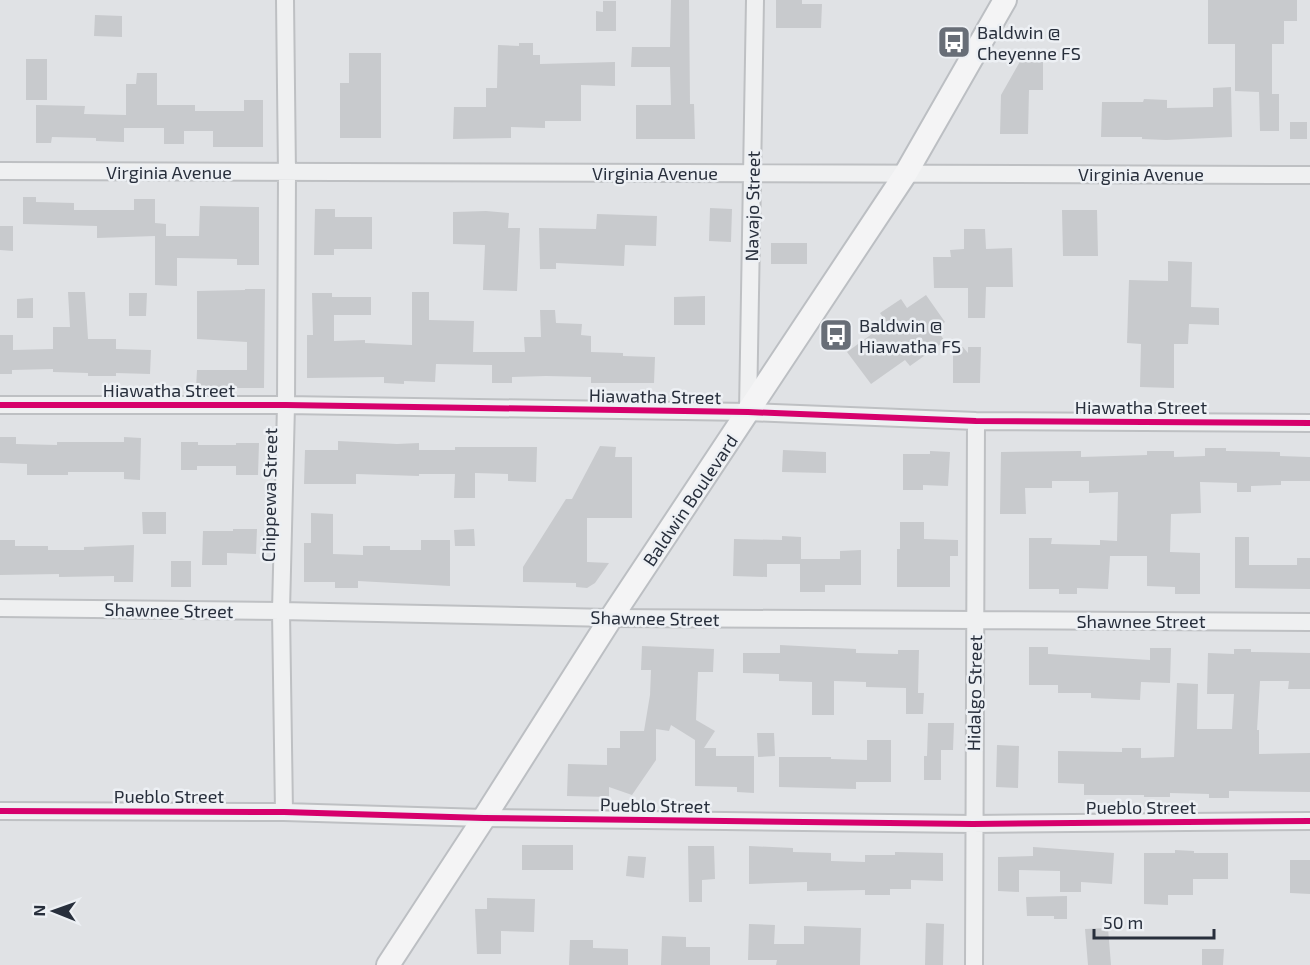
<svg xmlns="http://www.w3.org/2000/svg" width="1310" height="965" viewBox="0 0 1310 965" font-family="'Exo 2',sans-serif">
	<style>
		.building { fill: #c8cacd }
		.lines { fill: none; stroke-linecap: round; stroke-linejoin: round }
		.minor-casing { stroke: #bec0c3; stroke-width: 20 }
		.major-casing { stroke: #bcbfc3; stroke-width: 26 }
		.minor { stroke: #eff0f1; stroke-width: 16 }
		.major { stroke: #f4f4f5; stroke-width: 22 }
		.cycleway-casing { stroke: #edf0f4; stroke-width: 10 }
		.cycleway { stroke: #d6006c; stroke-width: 6 }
		.labels { text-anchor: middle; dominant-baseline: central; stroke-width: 5; stroke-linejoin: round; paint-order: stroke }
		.poi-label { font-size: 18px; fill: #282f3c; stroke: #edf0f4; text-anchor: start }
		.street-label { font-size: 18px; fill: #282f3c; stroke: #edf0f4 }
	</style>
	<rect width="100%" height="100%" fill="#e0e2e5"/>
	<!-- building -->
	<path class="building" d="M671 0H689L690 104H694L695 139H636V105H671L670 67H631L632 47H670Z
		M776 0H802V4H822L821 28H776Z
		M1208 0H1297V21H1284V44H1272V94H1279V131H1260L1259 92 1235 91V44H1208Z
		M603 1H616V31H596V11L603 12Z
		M95 15 122 16V37L94 36Z
		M519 43H533V55H540V64L615 62V86L581 85V121H545V128L511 127V138L453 139 454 107H486V88H497L498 45 519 46Z
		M349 53H381V138H340V83H349Z
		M1022 58H1043V90H1029L1028 134H1000L1001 95Z
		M26 59H47V100H26Z
		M137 73H157V105H195V111H244V100H263V147H213V131H184V144H164V128H124V142L96 141V138L52 137 51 143H36V105L85 106 84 114 126 115V84H136Z
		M1231 87 1232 137 1166 140 1142 139V137H1101L1102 102H1143L1144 99 1167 100V108L1213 107V88Z
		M1290 122H1307V139H1290Z
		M23 197H36V202L74 203V210H134V199H155V223L166 224V236H199L200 206 259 207V265H237V259L177 258V286L155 285V236L97 238V226L23 224Z
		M710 208 732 209 731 242 709 241Z
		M315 209H335V217H372V249H334V255H314Z
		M1062 210H1097L1098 256H1063Z
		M486 211 509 213 508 228H520L517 291 483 290 485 245 453 244V212Z
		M597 214 657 216 656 246 625 245 624 266 556 263V269H540L539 228 596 229Z
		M0 226H13V251L0 250Z
		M964 229H985L986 249 1012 248 1013 287H986L985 318H968V288H934L933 257H951L950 250 964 249Z
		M771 243H807V264H771Z
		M1168 261 1192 262 1191 307 1219 308V325L1189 324 1188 344H1174V388L1140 387 1141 344 1127 343 1129 280 1168 281Z
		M245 289H265L264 388H196L197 370H247V342L197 339V291L245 290Z
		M68 292H85L88 339H116V349L151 350 150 374 116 373V376H88V373L53 372V369L12 370V374H0V335H13V350L53 349V327H70Z
		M412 292H429V320L474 321 473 352H525L524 337H541L540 310H555L556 323 582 324 581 335 591 336V352L623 353V356L655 357 654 383H591V377L546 376 512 377V383H492V365L436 364 435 382 404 381V384L384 383V377L307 378V335H313L312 293H332V297H371V315H334V341L365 340V343L412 345Z
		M129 293H147L146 316H129Z
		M926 295 945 322 936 329 945 341 910 366 905 360 871 384 847 352 887 323 880 313 901 299 907 308Z
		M705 296V325H674V297Z
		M33 298V318H17V299Z
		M953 347H963L968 353V347H981L980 383H953Z
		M0 437H16V444L57 445V442H124V437L141 438 140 480 124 479V472H68V475H27V464L0 463Z
		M338 441 397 444 419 443V450H455V447H537L536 482 508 481V474L475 473V498H454L455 474H419V476L356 474V484H304L305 450H338Z
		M181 442H198V445H236V443H259L258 475H236V466H197V470H181Z
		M600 446 616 447 615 457H632V518H587V562L609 563 595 583 587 588 576 587V583L523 582V567L566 499H572Z
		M1205 448H1226V451L1280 452V456L1310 457V481H1281V485L1251 486V492H1237V483L1200 482 1201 513 1171 514 1170 552 1200 553V594H1175V587L1147 586V556H1110L1108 589 1077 588V594H1059V589H1029V538H1052L1051 544 1100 545V540L1117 541 1118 492 1089 493V481H1052V488H1025L1026 514H1000L1001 452 1081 451V457L1147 455V451H1174V457L1205 456Z
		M783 450 826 452V473L782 472Z
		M930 451 950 452 948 486 923 485V490H903V454H930Z
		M142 512H166V534H143Z
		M311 513 333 514V554L363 555V546H390V550H421V540H450V586L358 581V588H335V582H304V543H311Z
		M900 522H924V539L958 540V556H950V587H897V549H900Z
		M233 529H257L256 554 227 553V565H202L203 531H233Z
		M474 529 475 546H455L454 530Z
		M782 536 801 537V559H840V551L861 550V585H825V592H800V564H767V577L733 576 734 539 782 540Z
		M1235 537H1249V565H1297V558H1310V589L1235 588Z
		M0 540H15V546H48V550H84V547L134 545 133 582H114V576L59 577V574L0 575Z
		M171 561H191V587H171Z
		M780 645 856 649V653L898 654V650H919L918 693H924L923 714H906V688L866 687V682L834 681V715H812V682L779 681V674L743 673V653H780Z
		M642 646 714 649 713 672H698L696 720 715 731 704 748H716V756H754V793L737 792V787L695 786V740L671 725 669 731 656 729V760L632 795 609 787V797L567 796 568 764 607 765V748H620V731H644L650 695 651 670H641Z
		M1029 647H1048V654L1150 660V648H1171L1170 683 1141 682 1140 700 1091 698V693H1058V685H1029Z
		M1234 649H1251V652L1310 653V689H1288L1289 681H1260L1257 730H1259V754L1310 753V792L1229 791V798H1209V794L1170 793V797H1144V795H1084V784L1058 783V751L1122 752V748H1141V758L1174 757 1177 683 1198 684 1197 729H1232L1234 694H1207L1208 653 1234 654Z
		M928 723H954L953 750H941V780H924V756H927Z
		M757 733H774L775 756 758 757Z
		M867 740H891V782H856V789L779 787V757H831V759L867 760Z
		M997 745 1019 746 1018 788 996 787Z
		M522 845H573V870H522Z
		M688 846H714L715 879 702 880V902H689Z
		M749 846 793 848V852L831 853V861L865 862V855H895V852L943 853V881L911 880V889H890V895H865V890L807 891V882L749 884Z
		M1033 847 1114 853 1112 884 1081 882V892H1060V871L1019 870V892L998 891V857L1033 856Z
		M1175 850 1194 851V853H1228V879H1193V895H1168V905L1144 904V853H1175Z
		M628 856 646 857 644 878 626 876Z
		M1290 860H1310V894L1290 893Z
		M1067 896V919H1054V916H1027L1026 897Z
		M487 898 535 899 534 932 501 931V954H477L475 909H487Z
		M926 923 944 924 943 965H925Z
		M749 924 775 925 774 944H804V926L861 928 860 965H776L777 960H748Z
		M1108 928 1111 965H1088L1085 929Z
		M662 936 686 937V947H710V965H661Z
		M570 940H593V948L628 949V965H569Z
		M1202 949H1224L1223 965H1202Z"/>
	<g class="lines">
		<defs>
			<path id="minor" d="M0 171 1310 175
				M0 405H286L748 412 976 421 1310 423
				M748 411 755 0
				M0 608 281 611 611 618 1310 622
				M0 811 284 812 484 818 973 824 1310 821
				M284 812 281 611 286 405 287 173 285 0
				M974 965 976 421"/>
			<path id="major" d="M388 965 484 818 611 618 906 173 1005 0"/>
		</defs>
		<!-- minor casing -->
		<use href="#minor" class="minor-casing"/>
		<!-- major casing -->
		<use href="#major" class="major-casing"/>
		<!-- minor -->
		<use href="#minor" class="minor"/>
		<!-- major -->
		<use href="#major" class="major"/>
		<defs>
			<path id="cycleway" d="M0 405H286L748 412 976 421 1310 423
				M0 811 284 812 484 818 973 824 1310 821"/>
		</defs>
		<!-- cycleway casing -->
		<use href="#cycleway" class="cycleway-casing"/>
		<!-- cycleway -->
		<use href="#cycleway" class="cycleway"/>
	</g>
	<!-- icons -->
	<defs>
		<symbol id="bus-square" viewBox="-11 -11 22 22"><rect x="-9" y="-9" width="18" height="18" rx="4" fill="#686e77" stroke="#edf0f4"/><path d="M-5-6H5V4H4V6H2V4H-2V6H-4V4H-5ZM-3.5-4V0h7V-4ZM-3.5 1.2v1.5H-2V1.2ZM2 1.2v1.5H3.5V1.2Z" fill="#fff"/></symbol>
	</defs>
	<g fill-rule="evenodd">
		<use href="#bus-square" x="935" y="23" width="38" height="38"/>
		<use href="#bus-square" x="817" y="316" width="38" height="38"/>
	</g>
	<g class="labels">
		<!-- poi labels -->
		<g class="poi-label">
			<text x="977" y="32">Baldwin @<tspan x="977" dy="21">Cheyenne FS</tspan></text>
			<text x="859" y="325">Baldwin @<tspan x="859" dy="21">Hiawatha FS</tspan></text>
		</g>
		<!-- street labels -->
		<g class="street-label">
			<text x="169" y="172">Virginia Avenue</text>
			<text x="655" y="173">Virginia Avenue</text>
			<text x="1141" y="174">Virginia Avenue</text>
			<text transform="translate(752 206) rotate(-89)">Navajo Street</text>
			<text x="169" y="390">Hiawatha Street</text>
			<text transform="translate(655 396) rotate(1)">Hiawatha Street</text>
			<text x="1141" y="407">Hiawatha Street</text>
			<text transform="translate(269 495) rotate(-89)">Chippewa Street</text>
			<text transform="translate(690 500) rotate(-56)">Baldwin Boulevard</text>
			<text transform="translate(169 610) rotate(1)">Shawnee Street</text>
			<text transform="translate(655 618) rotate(1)">Shawnee Street</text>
			<text x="1141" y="621">Shawnee Street</text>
			<text transform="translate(974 693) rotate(-89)">Hidalgo Street</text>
			<text x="169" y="796">Pueblo Street</text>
			<text transform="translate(655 805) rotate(1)">Pueblo Street</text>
			<text x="1141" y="807">Pueblo Street</text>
		</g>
	</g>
	<!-- north arrow -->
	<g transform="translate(54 911) rotate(271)" stroke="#edf0f4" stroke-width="4.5" paint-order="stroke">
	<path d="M0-4.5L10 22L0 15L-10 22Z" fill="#282f3c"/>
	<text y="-9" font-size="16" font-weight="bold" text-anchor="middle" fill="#282f3c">N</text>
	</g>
	<!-- scale -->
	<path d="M1094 929v9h120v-9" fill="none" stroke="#282f3c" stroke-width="3"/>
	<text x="1103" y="929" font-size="18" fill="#282f3c" stroke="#edf0f4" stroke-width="4.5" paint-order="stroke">50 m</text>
</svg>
